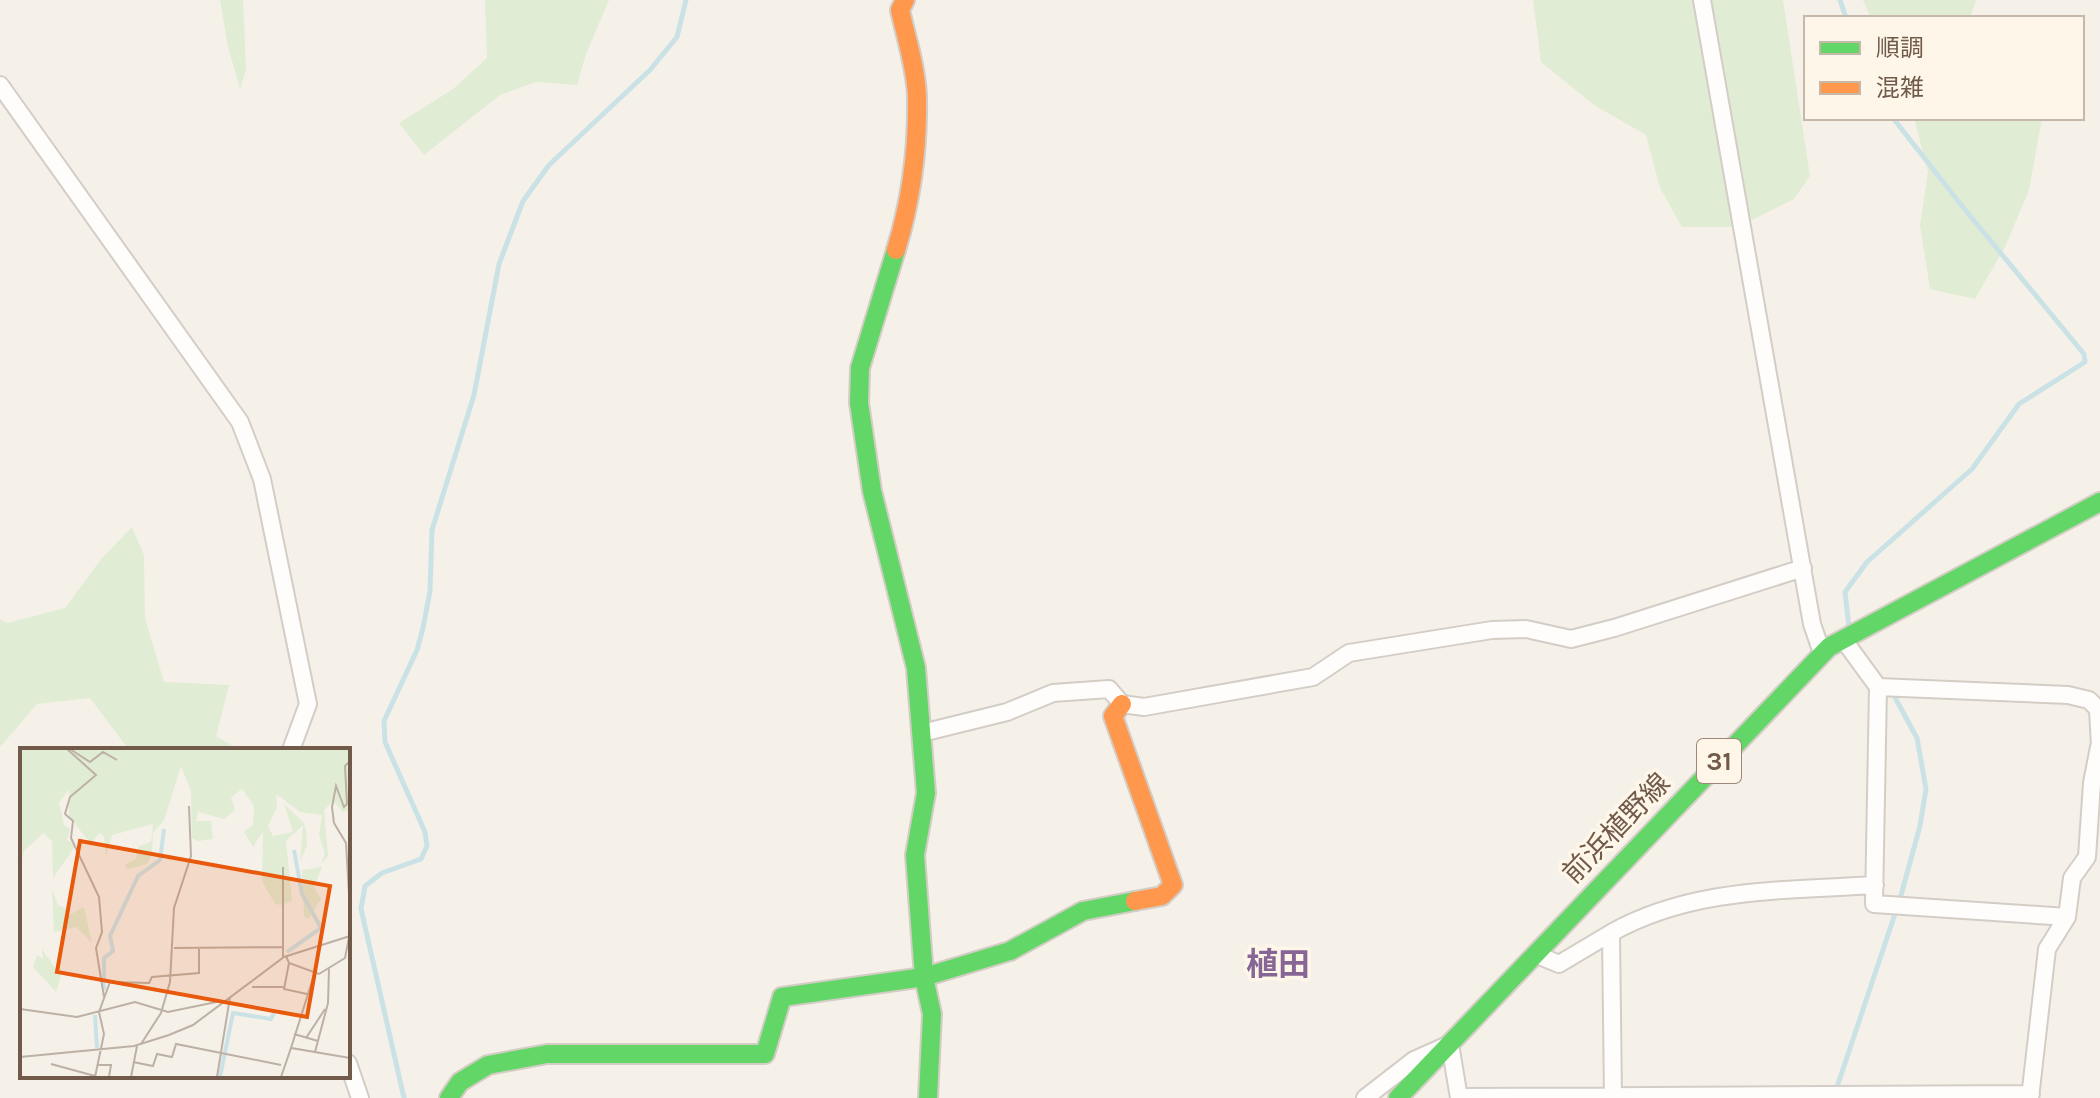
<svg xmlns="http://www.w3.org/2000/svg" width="2100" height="1098" viewBox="0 0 2100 1098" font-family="Karla,'Noto Sans JP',sans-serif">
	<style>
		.green { fill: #e1ecd4 }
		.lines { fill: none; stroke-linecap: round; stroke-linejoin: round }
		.stream { stroke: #cae2e6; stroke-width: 5 }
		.street-casing { stroke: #d4cdc6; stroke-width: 20 }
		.fast-casing { stroke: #d4cdc6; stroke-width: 22 }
		.slow-casing { stroke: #d4cdc6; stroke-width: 22 }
		.street { stroke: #fefdfc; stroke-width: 16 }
		.fast { stroke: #63d668; stroke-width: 18 }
		.slow { stroke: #ff974d; stroke-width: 18 }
		.labels { text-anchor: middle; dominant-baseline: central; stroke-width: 7; stroke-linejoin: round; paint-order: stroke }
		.shield { fill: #fef7e9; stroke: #9c897a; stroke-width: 2 }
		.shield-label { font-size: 26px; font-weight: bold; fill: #725a4a }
		.street-label { font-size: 28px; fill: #725a4a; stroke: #fef7e9 }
		.quarter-label { font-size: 32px; font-weight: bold; fill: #876696; stroke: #fef7e9 }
		.inset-river { fill: none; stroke: #cae2e6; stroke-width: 4 }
		.inset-road { fill: none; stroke: #bdb0a4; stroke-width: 2 }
		.view { fill: #e8590c; fill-opacity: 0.15; stroke: #e8590c; stroke-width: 4 }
		.inset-edge { fill: none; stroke: #725a4a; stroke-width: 4 }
	</style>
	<rect width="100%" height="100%" fill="#f5f1e9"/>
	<!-- green -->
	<path class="green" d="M220 0H243L246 70 240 89 228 47Z
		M485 0H609L586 54 577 85 536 82 500 95 424 155 399 123 453 89 487 58Z
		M1533 0H1783L1810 176 1794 199 1738 227H1682L1660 188 1646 135 1594 105 1541 62Z
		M1863 0H1976L1970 18H1871Z
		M1914 118H2042L2029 190 2005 247 1975 299 1930 289 1920 225 1928 172Z
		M132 527 144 555 145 618 164 682 229 685 216 736 240 750H129L90 698 37 704 0 747V619L7 623 65 608 102 558Z"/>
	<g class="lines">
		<!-- stream -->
		<path class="stream" d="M1840 0 1846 18
			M1849 627 1845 592 1867 562 1972 469 2019 404 2085 362 2084 354 1962 206 1893 118
			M1835 1093 1900 899 1920 826 1926 789 1917 738 1892 692
			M404 1098 361 909 365 886 382 873 421 859 427 846 425 832 385 742 384 721 417 650 423 628 430 591 432 530 474 395 499 264 523 201 549 165 650 70 677 37 686 0"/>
		<defs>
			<path id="street" d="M1702 0 1812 624 1822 653
				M0 85 240 422 262 479 308 704 291 750
				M1843 639 1878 687 2068 695 2089 700 2098 709 2100 747
				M1878 687 1874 904 2067 917
				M922 733 1007 712 1053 693 1109 689 1122 704 1144 707 1313 677 1349 653 1492 630 1526 629 1571 639 1614 628 1803 568
				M1611 933C1693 887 1784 891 1875 885
				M1535 954 1559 964 1611 933 1613 1098
				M348 1063 360 1098
				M1459 1097 2031 1094
				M1365 1098 1414 1060 1450 1044 1459 1098
				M2030 1098 2047 949 2067 917 2072 878 2087 857 2092 783 2099 747"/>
			<path id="fast" d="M896 250 860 368 859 403 872 491 916 668 926 793 915 855 924 977 932 1014 928 1098
				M449 1098 460 1082 488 1065 547 1054H765L782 997 924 977 1010 951 1083 911 1135 901
				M1398 1098 1829 647 2100 502"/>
			<path id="slow" d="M896 250C911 201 918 146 917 96 916 68 906 37 900 10L905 0
				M1122 704 1113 716 1173 885 1162 896 1135 901"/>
		</defs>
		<!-- street casing -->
		<use href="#street" class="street-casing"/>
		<!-- fast casing -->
		<use href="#fast" class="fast-casing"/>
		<!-- slow casing -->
		<use href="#slow" class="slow-casing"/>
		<!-- street -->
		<use href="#street" class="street"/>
		<!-- fast -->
		<use href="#fast" class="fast"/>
		<!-- slow -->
		<use href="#slow" class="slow"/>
	</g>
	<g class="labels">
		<!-- shield labels -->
		<rect class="shield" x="1697" y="739" width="44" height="44" rx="6"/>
		<g class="shield-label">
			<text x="1719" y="761">31</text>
		</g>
		<!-- street labels -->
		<g class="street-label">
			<text transform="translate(1616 828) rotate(-46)">前浜植野線</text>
		</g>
		<!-- quarter labels -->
		<g class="quarter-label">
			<text x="1278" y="964">植田</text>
		</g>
	</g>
	<!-- overview -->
	<g transform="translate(20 748)">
		<rect width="330" height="330" fill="#f5f1e9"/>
		<path d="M0 1H330V62L323 64 313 53 304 62 308 108 301 116 305 106 299 87 302 67 280 64 256 46 257 59 248 78 253 88 273 84 264 56 283 74 286 81 287 97 280 114 283 77 266 93 272 153 262 157 255 156 242 133 243 83 233 99 224 84 233 77 234 58 222 41 211 49 215 62 204 71 178 64 176 73H191L193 91 178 93 172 90 171 43 161 18 144 72 133 85 132 106 127 116 107 121 105 117 116 111 119 98 131 94 133 76 92 87 86 109 84 88 79 85 71 96 49 68V41L39 55 44 77 50 81 47 92 56 97 33 130 32 93 23 85 4 103 0 117ZM302 119 294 139 301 151 289 171 284 169 282 122ZM32 141 38 157 48 161 47 168 64 159 72 195 56 179 34 184ZM22 201 41 228 36 244 13 219 17 207 23 211Z" fill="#e1ecd4"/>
		<path class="inset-river" d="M267 204 301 180 282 146 274 102M84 242V210L93 203 90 188 118 128 140 112 144 81M75 267 77 300M200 329 213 265 251 271 254 265"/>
		<path class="inset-road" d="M47 1 76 27 50 49 45 66 53 73 51 90 79 149 82 184 76 200 84 249M50 1 70 14 83 4 97 12M330 13 325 18 327 56 324 59 316 38 312 59 314 75 326 95 330 163M263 119V210M154 200 263 199M266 208 269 215 299 226 325 210 330 184M269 215 264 241 287 246M232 239H265M211 255 279 267M0 261 57 269 115 254 148 264 201 253M274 286 298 293M286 290 305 261M121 296 141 265 150 234 154 160 171 108 169 58M271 300 294 227M295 304 308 255 309 221M0 309 114 298 149 287 173 277 264 209 330 188M113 314 133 318 137 306 152 309 156 296 261 317M31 316 75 328M78 317H91L89 329M75 329 84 286 79 264 90 234 129 235 132 229 179 225V201M111 329 117 298M197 329 210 249M261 329 271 300 330 310"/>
		<path class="view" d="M60 93 310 138 287 269 37 224Z"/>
		<rect width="330" height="330" class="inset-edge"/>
	</g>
	<!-- legend -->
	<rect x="1804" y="16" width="280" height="104" fill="#fef7e9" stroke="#c6b8a9" stroke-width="2"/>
	<rect x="1820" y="42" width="40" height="12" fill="#63d668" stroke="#c6b8a9" stroke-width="2"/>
	<text x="1876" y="56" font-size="24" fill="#725a4a">順調</text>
	<rect x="1820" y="82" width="40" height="12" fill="#ff974d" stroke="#c6b8a9" stroke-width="2"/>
	<text x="1876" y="96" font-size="24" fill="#725a4a">混雑</text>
</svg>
